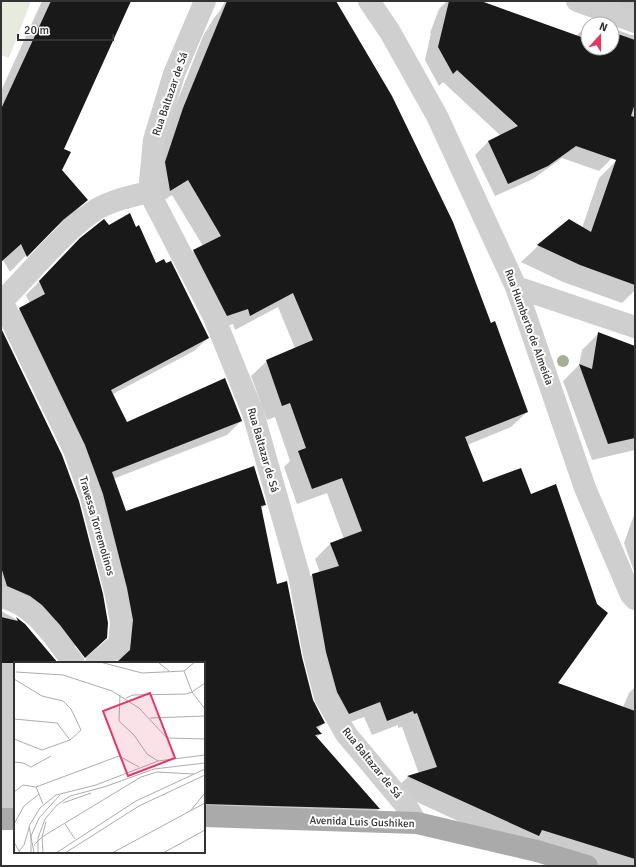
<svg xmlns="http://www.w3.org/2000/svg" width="636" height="867" viewBox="0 0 636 867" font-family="Signika,sans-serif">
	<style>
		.pitch { fill: #e7ebdd }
		.shadow { fill: #0003 }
		.building { fill: #191919 }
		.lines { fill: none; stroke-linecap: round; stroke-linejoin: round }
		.minor { stroke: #cfcfcf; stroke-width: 22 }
		.major { stroke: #aaa; stroke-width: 22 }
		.tree { fill: #a6b095 }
		.labels { text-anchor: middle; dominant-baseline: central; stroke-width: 4; stroke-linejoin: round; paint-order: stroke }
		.street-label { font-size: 11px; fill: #323232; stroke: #fff }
		.inset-road { fill: none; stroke: #adadad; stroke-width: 1 }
		.view { fill: #e63666; fill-opacity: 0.15; stroke: #e63666; stroke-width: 2 }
		.inset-edge { fill: none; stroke: #323232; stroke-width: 2 }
	</style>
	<rect width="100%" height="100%" fill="#fff"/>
	<!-- pitch -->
	<path class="pitch" d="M1 1H31L9 58 1 55Z"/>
	<!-- shadow -->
	<path class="shadow" d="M42 1H130L63 149 61 170 87 200 70 217 46 235 10 272 3 260 1 262V91Z
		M225 1H336L491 324 527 412 511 427 467 445 556 683 623 707 629 693 635 687V866H595L523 851 393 791 408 777 419 774 402 727 398 728V725L372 735 364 717 334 728 297 590 312 575 320 573 315 559 330 544 344 539 327 493 297 504 284 467 290 461 275 417 267 420 251 376 267 361 295 348 278 307 235 330 233 324 212 331 179 266 194 251 203 246 172 195 155 206 150 178 168 125 203 36 214 18 220 11Z
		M447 1H478L577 36 578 34 591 21 601 24H588V48H612V28L631 35H634V33L632 28 590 1H635V157L612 158 599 171 562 158 533 179 495 196 475 155 488 142 501 136 443 82 439 86 425 60 431 33H430L439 9Z
		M616 161 635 171V290L622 303 563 282 521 262 538 246 569 220 582 228 599 178Z
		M109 226 155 264 208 338 194 351 113 394 126 423 241 421 227 435 113 479 126 513 265 505 261 509 276 586 301 658 312 701 324 723 317 730 320 734 316 738 379 809 366 822 204 817V663H117L120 630 90 508 6 322 20 309 30 304 26 295 67 253Z
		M1 330 94 636 60 654 29 618 1 602Z
		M598 334 635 347V450L592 460 563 381 579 365 582 350Z
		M635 512V574L624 543Z
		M1 611 25 624 44 663H15V817H1Z"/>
	<!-- building -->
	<path class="building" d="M51 1H131L64 149 71 152 62 170 88 200 63 220 27 257 21 244 1 262V109Z
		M227 1H336L392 96 453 222 491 323 495 321 528 412 465 437 483 482 521 468 531 494 556 484 597 604 608 613 558 683 635 711V859L542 830 539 836 407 776 437 767 417 713 414 714 413 711 387 721 380 702 349 714 337 692 326 652 312 574 339 566 330 543 362 531 342 478 312 489 298 451 306 448 290 403 282 406 266 360 313 340 293 293 250 316 248 309 227 316 193 250 221 236 188 180 170 191 165 162 183 108Z
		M449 1H481L584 38 588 28V48H612V32L635 40V103L631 116 635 117V285L580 265 537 245 569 219 591 232 616 160 576 146 548 166 508 184 488 141 518 126 457 70 453 74 438 47Z
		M130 213 136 227 139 225 156 263 164 259 166 263 171 261 209 338 111 390 127 422 225 378 242 421 112 472 126 511 254 466 266 505 261 506 277 584 287 581 302 657 313 700 325 723 316 727 322 734 315 735 380 809 204 804V663H116L130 650 133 620 127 588 103 494 85 445 19 308 45 294 39 281 80 238 104 219 109 225Z
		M1 328 62 455 79 501 103 594 108 623 107 638 85 658 60 625 42 605 30 596 7 586 1 567Z
		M598 332 635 346V438L608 444 579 364 592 369Z
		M1 617 18 621 16 617 25 624 58 663H1Z"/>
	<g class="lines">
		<!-- minor -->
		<path class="minor" d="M205 1 174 74 154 140 149 192 214 317 253 413 299 575 314 655 325 697 346 734 407 807 417 823
			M369 1 390 32 437 116 516 287 585 488 631 595 635 599
			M577 1 635 22
			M516 287 635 327
			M1 299 74 450 91 497 115 591 121 622 119 644 96 663
			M2 301C31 273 63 231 97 209 112 200 132 196 149 192
			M1 597C36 605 52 636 74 663"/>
		<!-- major -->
		<path class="major" d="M204 816 417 823 537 851 587 866
			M1 819H15"/>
	</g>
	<!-- trees -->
	<circle class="tree" cx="563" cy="361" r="6"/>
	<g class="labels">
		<!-- street labels -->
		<g class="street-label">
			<text transform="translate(170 94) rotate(-71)">Rua Baltazar de Sá</text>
			<text transform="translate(529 327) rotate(70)">Rua Humberto de Almeida</text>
			<text transform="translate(263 450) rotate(74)">Rua Baltazar de Sá</text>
			<text transform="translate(97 526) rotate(74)">Travessa Torremolinos</text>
			<text transform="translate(372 763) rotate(51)">Rua Baltazar de Sá</text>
			<text transform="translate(362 822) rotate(2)">Avenida Luis Gushiken</text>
		</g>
	</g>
	<!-- overview -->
	<g transform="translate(14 662)">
		<rect width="191" height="191" fill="#fff"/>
		<path class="inset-road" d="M86 0 128 11 170 9 181 0M144 0 155 9M170 9 178 30 191 47M2 10 49 13 98 29 125 46 153 76 191 77M0 17 28 34 49 39 57 47 67 68 56 78 28 88 0 77M106 33 105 59 120 73 133 92 144 99M112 36 119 33 172 32 178 30 191 21M136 56 191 54M0 57 43 61 56 78M0 100 9 101 17 105 37 94M22 125 105 94 125 105M0 130 9 123 22 125 29 142M49 141 77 131M177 148 191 131M0 162 10 144 25 132M51 162 61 177M0 180 6 191M20 183 28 175 127 115 143 110 180 112M5 189 10 183 15 166M17 191V174L25 156 46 133M20 191 15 164 26 146 42 133 82 123 144 99 191 93M24 191V176L31 157 43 143 56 134 90 125 140 107 191 101M29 191 28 175 32 160M42 191 122 139 191 107M51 191 125 144 191 113M98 191 191 141M149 191 191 168"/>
		<path class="view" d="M136 31 161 96 114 114 89 49Z"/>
		<rect width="191" height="191" class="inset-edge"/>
	</g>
	<!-- border -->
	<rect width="636" height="867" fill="none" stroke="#323232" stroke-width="4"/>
	<!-- north arrow -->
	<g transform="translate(600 36) rotate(21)"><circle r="19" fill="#ffffff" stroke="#adadad"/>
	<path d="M0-3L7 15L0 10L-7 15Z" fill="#e63666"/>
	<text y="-6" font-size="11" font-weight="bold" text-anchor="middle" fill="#323232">N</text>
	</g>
	<!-- scale -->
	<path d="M18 34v6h95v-6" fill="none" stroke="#323232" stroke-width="2"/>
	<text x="24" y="34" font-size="12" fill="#323232" stroke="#ffffff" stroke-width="3" paint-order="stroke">20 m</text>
</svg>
